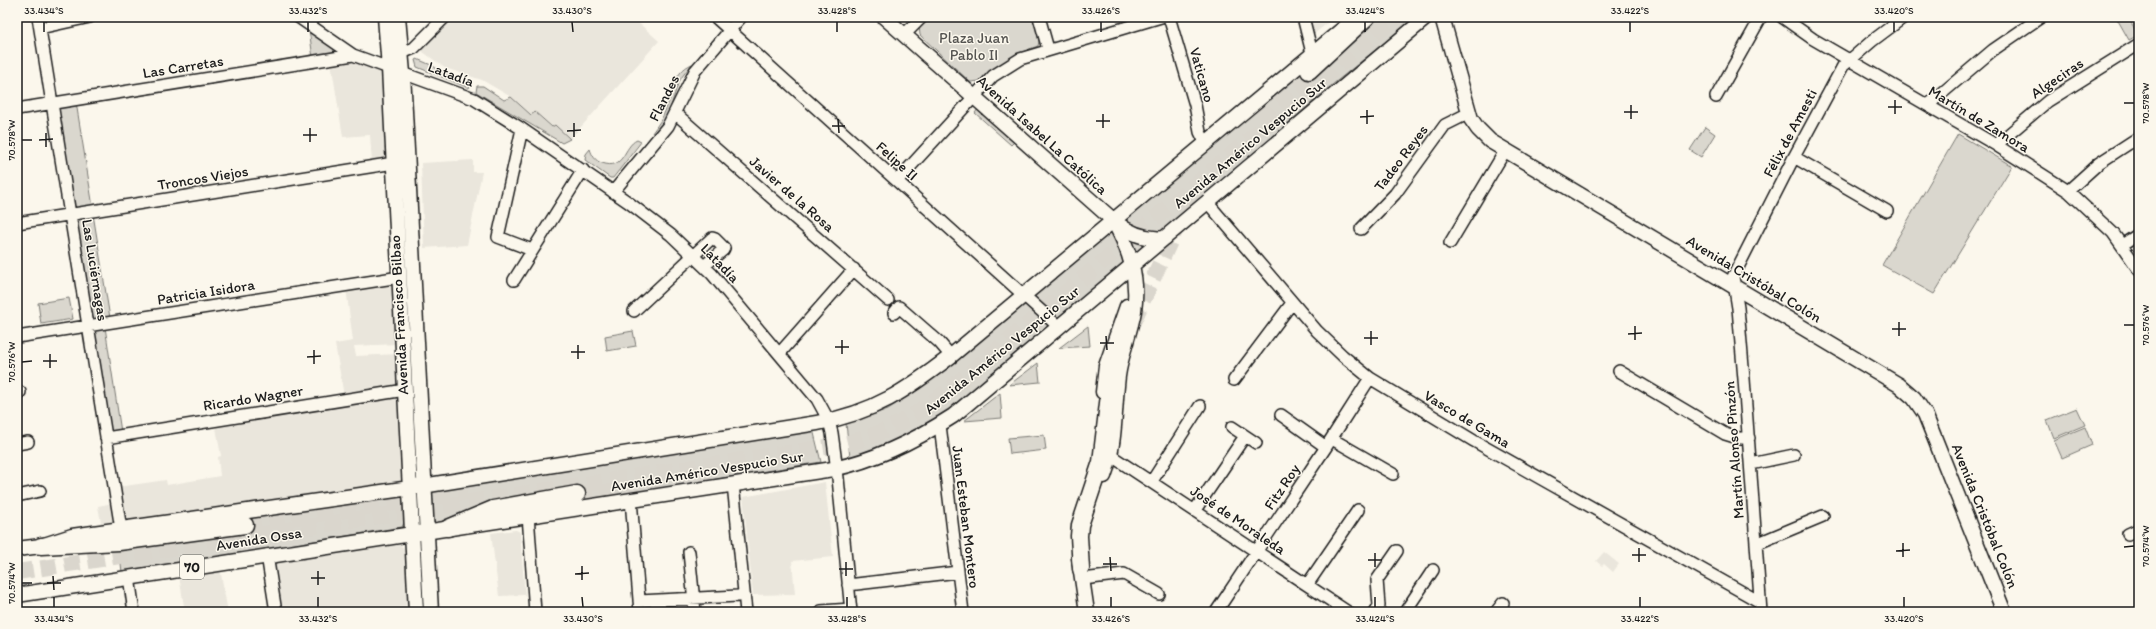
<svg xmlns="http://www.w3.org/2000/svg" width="2156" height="629" viewBox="0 0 2156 629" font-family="Itim,sans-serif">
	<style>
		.built { fill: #eae6dc }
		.green { fill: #dad7ce; stroke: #7b7a75 }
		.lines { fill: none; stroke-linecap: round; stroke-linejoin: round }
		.highway-tunnel { stroke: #dad6cd; stroke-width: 16; stroke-dasharray: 16 8; stroke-linecap: butt }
		.minor-casing { stroke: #1c1c1c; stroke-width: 14 }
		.major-casing { stroke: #1c1c1c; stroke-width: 17 }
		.highway-casing { stroke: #1c1c1c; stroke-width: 19 }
		.minor { stroke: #fbf7ec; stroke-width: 11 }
		.major { stroke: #fbf7ec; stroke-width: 14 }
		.highway { stroke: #fbf7ec; stroke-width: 16 }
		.ticks { fill: none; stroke: #1c1c1c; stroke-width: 1.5 }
		.labels { text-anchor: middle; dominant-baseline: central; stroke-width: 3; stroke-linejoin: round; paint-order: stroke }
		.shield { fill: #fbf7ec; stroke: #5f5e5a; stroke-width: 1 }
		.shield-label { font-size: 14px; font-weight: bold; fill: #1c1c1c }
		.park-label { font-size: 15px; fill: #555451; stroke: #fbf7ec }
		.street-label { font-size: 15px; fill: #1c1c1c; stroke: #fbf7ec }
		.neatline { fill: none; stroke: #1c1c1c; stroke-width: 1.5 }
		.ticks-label { font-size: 10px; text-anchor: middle; fill: #1c1c1c }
	</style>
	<rect width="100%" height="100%" fill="#fbf7ec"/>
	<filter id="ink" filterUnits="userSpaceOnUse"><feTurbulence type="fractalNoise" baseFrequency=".025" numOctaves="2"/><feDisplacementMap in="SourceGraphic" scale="8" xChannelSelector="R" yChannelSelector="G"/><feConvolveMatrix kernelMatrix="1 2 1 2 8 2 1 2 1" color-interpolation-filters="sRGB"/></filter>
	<g filter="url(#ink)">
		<!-- built -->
		<path class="built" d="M451 17H632L659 41 570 139 555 125 553 127 536 113 532 116 511 97 482 80 445 68 419 49Z
			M1309 17H1335L1314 34Z
			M353 59 383 71 388 159 372 163 370 135 343 137 331 62Z
			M473 160V172H482L467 245 424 248 421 163Z
			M389 282 394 284 398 344 354 346 356 356 399 354V387L344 396 335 344 353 341 346 288Z
			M394 395 399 397 403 478 400 482 125 522 118 487 166 480 167 485 220 476 218 457 221 456 215 422Z
			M825 482 833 557 792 561 795 594 753 595 743 497Z
			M113 503 116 523 102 528 98 506Z
			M516 530 520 532 525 595 499 596 491 533Z
			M399 545 403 547 406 552 409 612H280L273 566 276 560 366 547Z
			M1604 552 1619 564 1613 572 1604 564 1602 566 1596 561Z
			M220 569 228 612H185L179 576Z"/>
		<!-- green -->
		<path class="green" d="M928 17H1033L1039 41 1038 46C1015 54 997 64 980 81L970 82 920 35 919 26Z
			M1367 17H1416L1332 85 1211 191 945 414C913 434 887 446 850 457L846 424 888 409 922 387Z
			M2116 17H2128L2138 35 2129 40Z
			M309 29 333 46 334 52 313 58Z
			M417 59 431 65 444 73 472 83 469 88 417 67 415 60Z
			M692 64C688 70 682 75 679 82 673 94 668 131 652 133 657 126 663 118 666 109 673 92 673 72 692 64Z
			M477 86H483L504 100 511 97 531 115 535 112 552 127 555 125 570 139 562 143 476 92Z
			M76 102 93 207 76 209 73 208 58 108Z
			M978 109 1014 142 1011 145 975 113Z
			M1705 127 1715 134 1701 157 1690 150Z
			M1958 134 2012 166 1934 294 1882 265Z
			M637 140 641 142 613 178H610L585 160 586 154 590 149C592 155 595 161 602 163 625 171 623 146 637 140Z
			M93 214 110 318 92 320 75 219Z
			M69 298 73 319 41 324 38 303Z
			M1088 326 1090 346 1059 348Z
			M105 327 121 432H110L94 330Z
			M633 331 636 346 607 351 605 336Z
			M1038 363 1040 382 1009 385Z
			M1000 393 1002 418 964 421Z
			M2077 408 2085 425 2054 438 2047 420Z
			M2085 427 2092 445 2062 458 2054 440Z
			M813 429 821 462 606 497 435 523 433 521 432 491Z
			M1044 435 1046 450 1010 454 1008 438Z
			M402 496 404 523 402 527 122 572 119 547 148 535 289 509Z"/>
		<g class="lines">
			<!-- highway-tunnel -->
			<path class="highway-tunnel" d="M1259 117 1309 71
				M1133 322 1185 209 1201 188
				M577 494 642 490 720 472
				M245 525 467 492
				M17 572 839 445C884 436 913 417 949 390L1396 17"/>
			<defs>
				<path id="minor" d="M38 17 121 529
					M298 17 353 55 474 99 522 129 628 202 671 235 712 274 817 399 829 421 832 433 838 478 851 612
					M715 17 1059 327
					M1039 17 1048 49
					M1169 17 1195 105 1200 132 1205 142
					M1303 17 1312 53
					M1782 17 1813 39 1996 145 2068 191 2113 233 2139 270
					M40 28 90 17
					M904 35 922 17
					M402 53 414 48 445 17
					M1716 97 1761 17
					M1928 105 1993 50 2041 17
					M17 109 353 55
					M675 113 888 300
					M522 129 498 237 532 250
					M1996 145 2048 101 2139 44
					M1794 157 1887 211
					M897 181 993 76 1020 59 1161 17
					M2068 191 2099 163 2139 137
					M613 192 668 126 695 71 741 17
					M1207 202 1317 331 1343 356 1370 378 1474 441 1760 602
					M17 223 394 163
					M1361 229 1395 194 1445 125 1469 113
					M1450 243 1505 151
					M2122 245 2139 234
					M514 280 583 170
					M634 311 712 238 715 239 724 248 723 250 704 266
					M894 313 899 307 939 342 951 356
					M17 337 400 277
					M779 354 854 269
					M1619 371 1725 434 1738 438H1749
					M1234 380 1292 303
					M17 392H20
					M1281 415 1326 447
					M940 425 963 612
					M1232 427 1256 443
					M106 438 405 390
					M1332 439 1393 474
					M17 444 28 442
					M1110 455 1348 612
					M1751 464 1794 455
					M1152 481 1200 406
					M733 484 746 612
					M17 496 40 491
					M631 499 640 612
					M1195 510 1245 436
					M528 515 535 612
					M2128 534 2139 529
					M1756 544 1823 516
					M689 552 695 612
					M267 555 276 612
					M129 577 134 612
					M1083 579 1124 574 1159 594
					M848 585 958 572
					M1307 585 1358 510
					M639 601 738 596
					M821 611 851 609
					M1216 612 1326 447 1370 378
					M1375 612 1379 606 1377 580 1397 551
					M1405 612 1433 570
					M1496 612 1503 603
					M1761 612 1744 379 1738 308 1733 277 1794 157 1843 66 1872 41 1904 17"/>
				<path id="major" d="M385 17 389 68 416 612
					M398 17 403 73 431 612
					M884 17 1113 220C1129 248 1139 277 1134 311 1130 333 1121 354 1118 376 1114 409 1116 444 1104 476
					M1442 17 1471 119 1478 129 1490 141 1899 385 1914 398 1925 414 2004 612
					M1115 222C1129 233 1147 240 1165 238
					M1103 392 1106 366 1127 306
					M17 549 41 546 72 536 410 488 817 423C874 413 907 390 951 356L1357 17
					M1079 558 1087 612
					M17 595 833 469C876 460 916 440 953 416L1427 17"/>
				<path id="highway" d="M1309 71 1367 17
					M448 528 493 509 577 494
					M41 546 119 542 245 525
					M1081 569 1079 536 1080 525 1101 462 1111 378"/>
			</defs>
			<!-- minor casing -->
			<use href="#minor" class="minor-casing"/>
			<!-- major casing -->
			<use href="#major" class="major-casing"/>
			<!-- highway casing -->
			<use href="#highway" class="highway-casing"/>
			<!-- minor -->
			<use href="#minor" class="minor"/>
			<!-- major -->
			<use href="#major" class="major"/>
			<!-- highway -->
			<use href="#highway" class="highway"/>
		</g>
	</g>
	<!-- ticks -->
	<path class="ticks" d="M44 22V32M308 22V32M572 22 573 32M837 22V32M1101 22V32M1365 22V32M1630 22V32M1894 22V32M1895 100V114M2124 103H2134M1631 105V119M1888 107H1902M1367 110V124M1624 112H1638M1103 114V128M1360 117 1374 116M838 119 839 133M1096 121H1110M574 123V137M832 126H845M310 128V142M567 131 581 130M46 133V147M303 135H317M22 140H32M39 140 53 139M1899 322V336M2124 325H2134M1635 326V340M1892 329H1906M1371 331V345M1628 334 1642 333M1106 336 1107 350M1364 338H1378M842 340V354M1100 343H1114M578 345V359M835 347H849M314 350V364M571 352H585M50 354V368M307 357 321 356M43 361H57M22 362 32 361M1903 543V557M2124 547 2134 546M1639 548V562M1896 551 1910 550M1375 553V567M1632 555H1646M1110 557 1111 571M1368 560H1382M846 562V576M1103 564H1117M582 566V580M839 569H853M318 571V585M575 574 589 573M53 576 54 590M311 578H325M22 583H32M47 583H61M54 597V607M318 597V607M582 597 583 607M847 597V607M1111 597V607M1375 597V607M1640 597V607M1904 597V607"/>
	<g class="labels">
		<!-- shield labels -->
		<rect class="shield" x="180" y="555" width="24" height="24" rx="3"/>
		<g class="shield-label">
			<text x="192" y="567">70</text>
		</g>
		<!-- park labels -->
		<g class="park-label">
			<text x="974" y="38">Plaza Juan<tspan x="974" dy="17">Pablo II</tspan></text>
		</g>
		<!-- street labels -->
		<g class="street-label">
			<text transform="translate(183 67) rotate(-9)">Las Carretas</text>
			<text transform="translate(451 74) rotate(20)">Latadía</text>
			<text transform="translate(1202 75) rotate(74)">Vaticano</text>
			<text transform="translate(2057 78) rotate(-34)">Algeciras</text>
			<text transform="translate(664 98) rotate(-63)">Flandes</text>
			<text transform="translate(1979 119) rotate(31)">Martín de Zamora</text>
			<text transform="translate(1790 133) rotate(-62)">Félix de Amesti</text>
			<text transform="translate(1042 135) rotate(42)">Avenida Isabel La Católica</text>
			<text transform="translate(1250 143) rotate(-40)">Avenida Américo Vespucio Sur</text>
			<text transform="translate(1401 158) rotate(-53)">Tadeo Reyes</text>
			<text transform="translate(897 161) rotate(42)">Felipe II</text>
			<text transform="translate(203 178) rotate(-9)">Troncos Viejos</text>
			<text transform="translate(792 194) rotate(41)">Javier de la Rosa</text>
			<text transform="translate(720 263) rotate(46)">Latadía</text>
			<text transform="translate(95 270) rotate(81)">Las Luciérnagas</text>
			<text transform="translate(1754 279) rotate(31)">Avenida Cristóbal Colón</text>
			<text transform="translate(206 292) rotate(-9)">Patricia Isidora</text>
			<text transform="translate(399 315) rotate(-93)">Avenida Francisco Bilbao</text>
			<text transform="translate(1002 350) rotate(-39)">Avenida Américo Vespucio Sur</text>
			<text transform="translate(253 398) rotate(-9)">Ricardo Wagner</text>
			<text transform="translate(1467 419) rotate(31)">Vasco de Gama</text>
			<text transform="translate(1734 450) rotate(-94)">Martín Alonso Pinzón</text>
			<text transform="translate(707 471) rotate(-9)">Avenida Américo Vespucio Sur</text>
			<text transform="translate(1282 487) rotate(-56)">Fitz Roy</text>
			<text transform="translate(1985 516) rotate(68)">Avenida Cristóbal Colón</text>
			<text transform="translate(966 517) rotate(83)">Juan Esteban Montero</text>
			<text transform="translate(1238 520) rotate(34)">José de Moraleda</text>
			<text transform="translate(259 539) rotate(-9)">Avenida Ossa</text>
		</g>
	</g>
	<!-- margin -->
	<rect width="2156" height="629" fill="none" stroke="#fbf7ec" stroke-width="44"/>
	<rect x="22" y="22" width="2112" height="585" class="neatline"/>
	<g class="ticks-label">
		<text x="44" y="14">33.434°S</text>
		<text x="308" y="14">33.432°S</text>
		<text x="572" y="14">33.430°S</text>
		<text x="837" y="14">33.428°S</text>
		<text x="1101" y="14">33.426°S</text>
		<text x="1365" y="14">33.424°S</text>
		<text x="1630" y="14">33.422°S</text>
		<text x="1894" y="14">33.420°S</text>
		<text transform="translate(2145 103) rotate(-90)" y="4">70.578°W</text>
		<text transform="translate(11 140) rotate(-90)" y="4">70.578°W</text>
		<text transform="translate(2145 325) rotate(-90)" y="4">70.576°W</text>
		<text transform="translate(11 362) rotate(-90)" y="4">70.576°W</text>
		<text transform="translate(2145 546) rotate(-90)" y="4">70.574°W</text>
		<text transform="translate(11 583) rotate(-90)" y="4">70.574°W</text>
		<text x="54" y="622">33.434°S</text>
		<text x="318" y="622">33.432°S</text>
		<text x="583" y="622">33.430°S</text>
		<text x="847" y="622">33.428°S</text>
		<text x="1111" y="622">33.426°S</text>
		<text x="1375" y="622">33.424°S</text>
		<text x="1640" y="622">33.422°S</text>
		<text x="1904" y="622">33.420°S</text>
	</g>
</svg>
